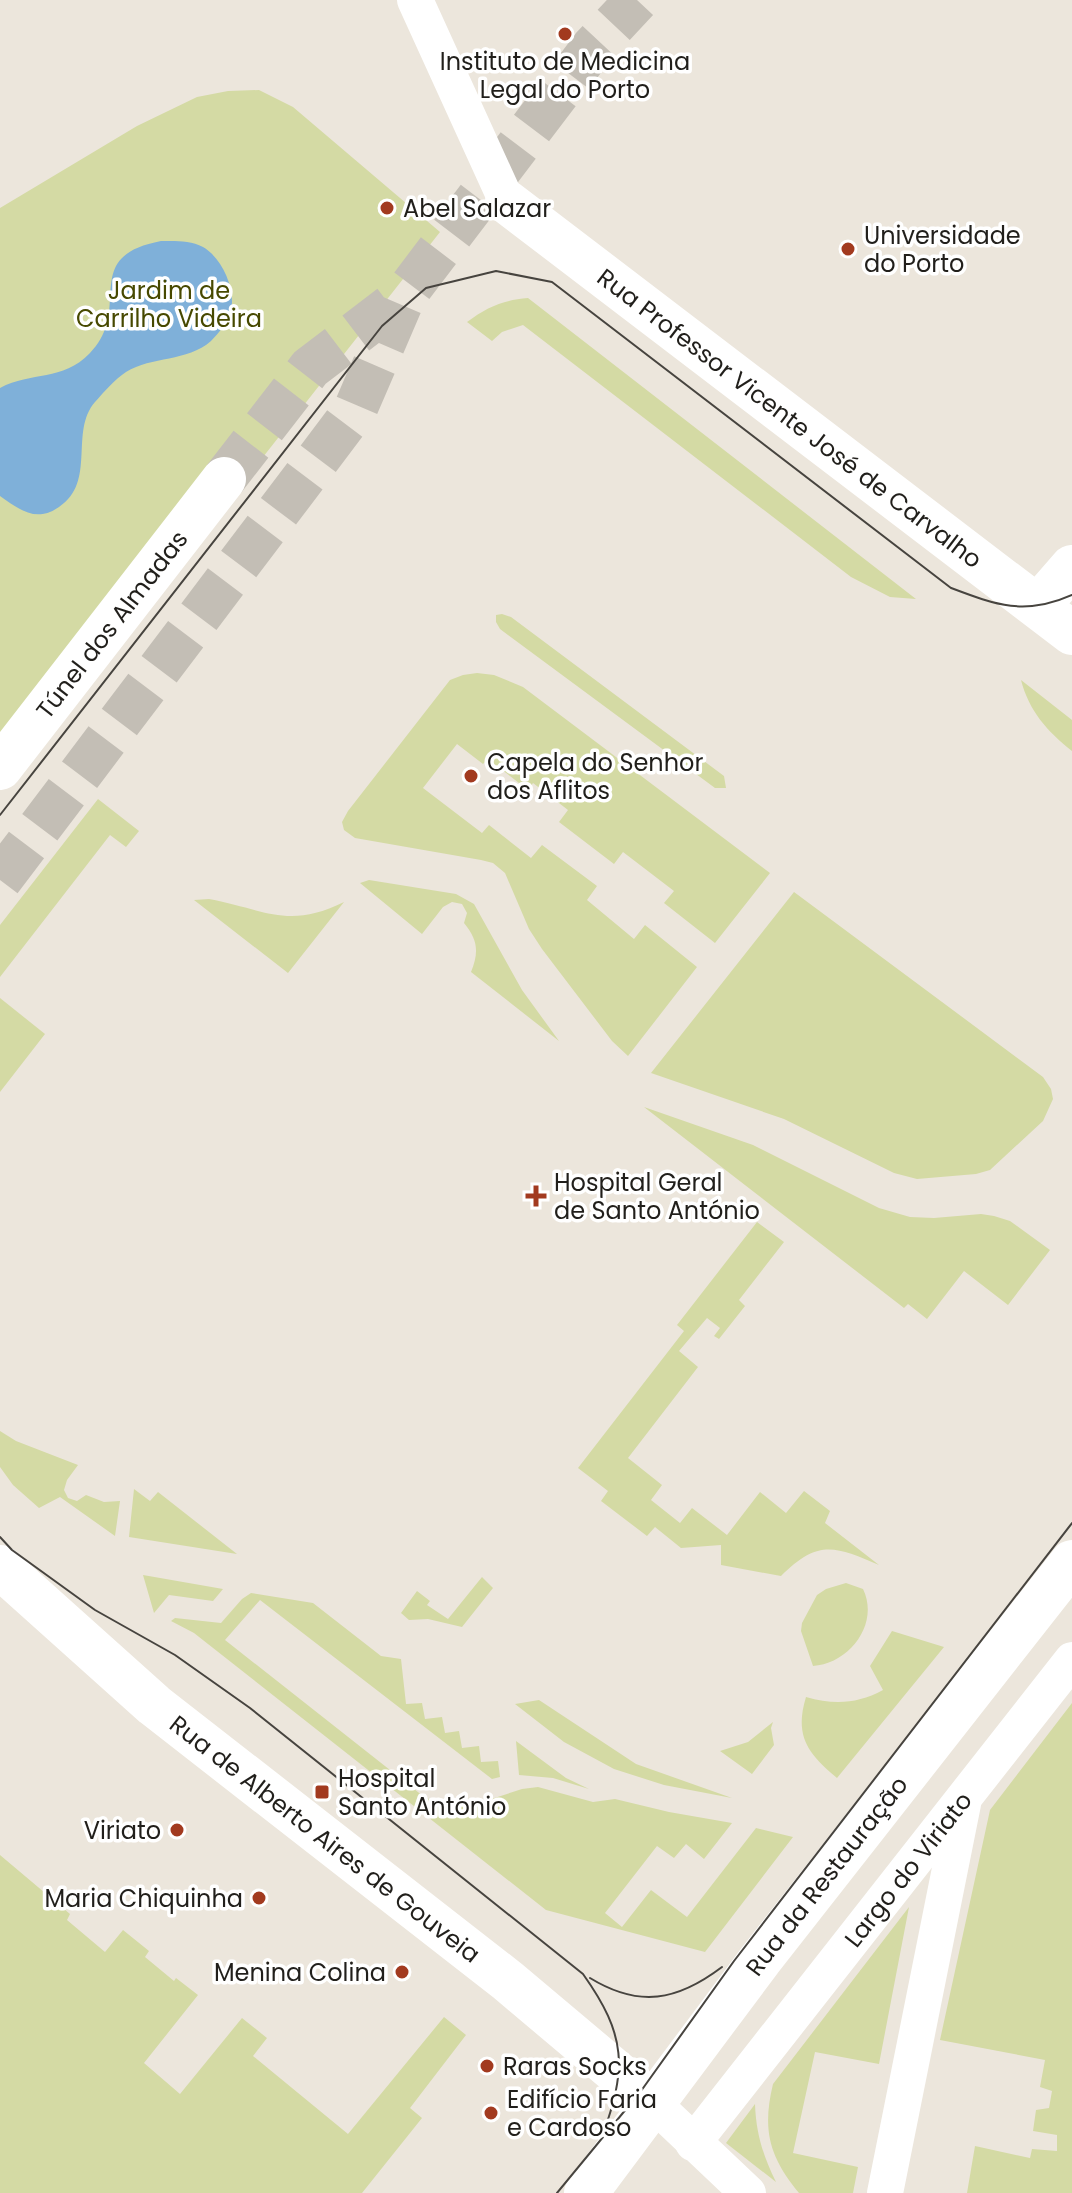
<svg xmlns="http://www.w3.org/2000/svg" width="1072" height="2193" viewBox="0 0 1072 2193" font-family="Poppins,sans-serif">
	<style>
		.green { fill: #d4daa4 }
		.water { fill: #7fb0d9 }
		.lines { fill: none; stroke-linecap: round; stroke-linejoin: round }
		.secondary-tunnel { stroke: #c3beb5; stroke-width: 44; stroke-dasharray: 44 22; stroke-linecap: butt }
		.minor { stroke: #fff; stroke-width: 36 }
		.tertiary { stroke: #fff; stroke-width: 44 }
		.secondary { stroke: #fff; stroke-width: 44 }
		.tram { stroke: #47443f; stroke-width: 2 }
		.poi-dot { fill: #a23a1f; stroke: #fff; stroke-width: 3 }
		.labels { text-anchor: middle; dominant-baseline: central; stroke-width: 7; stroke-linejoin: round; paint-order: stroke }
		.poi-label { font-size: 24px; fill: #211f1b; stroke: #fff; text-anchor: start }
		.park-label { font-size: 24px; fill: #474900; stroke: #fff }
		.street-label { font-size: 24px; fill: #211f1b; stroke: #fff }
	</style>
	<rect width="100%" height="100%" fill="#ece6dc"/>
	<!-- green -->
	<path class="green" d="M259 90 293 107 440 232 237 490 0 742V208L137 126 197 97 228 91Z
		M528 298 916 599 890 597 851 577 523 325 502 332 492 341 467 322C487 307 503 300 528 298Z
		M502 614 511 617 724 776 726 788H715L500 629 496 622V615Z
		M477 673 494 675 523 687 770 873 715 943 664 903 674 891 623 852 614 864 559 822 568 810 533 783 528 790 488 759 483 764 457 744 423 788 482 833 489 825 531 858 542 845 597 886 587 900 634 939 645 925 697 967 628 1056 612 1041 542 949 529 929 505 873 493 863 481 860 355 838 344 830 342 822 348 811 450 680 463 675Z
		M1021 680 1072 720V751C1047 731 1029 711 1021 680Z
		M98 799 139 831 126 847 110 835 0 977V925Z
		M369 880 456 894 474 904 522 990 559 1041 471 972C479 952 478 940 464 923L467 913 462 904 452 902 443 907 422 934 360 883Z
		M794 892 1043 1077 1051 1089 1053 1099 1043 1121 990 1170 976 1174 917 1179 894 1173 784 1119 651 1073Z
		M209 899C264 909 288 930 344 902L288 973 194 900Z
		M0 998 45 1034 0 1092Z
		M644 1107 753 1145 879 1208 910 1217 934 1218 981 1214 994 1216 1010 1221 1050 1250 1008 1305 964 1271 927 1319 908 1304 904 1308Z
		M757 1222 784 1242 739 1300 745 1306 719 1339 714 1336 720 1328 707 1318 679 1351 698 1367 628 1458 662 1485 651 1500 680 1523 692 1508 727 1535 760 1492 786 1513 804 1491 830 1511 825 1523 879 1565C835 1546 818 1539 781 1576L721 1565V1545L681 1548 655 1527 647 1536 601 1501 608 1491 578 1468 684 1331 677 1325Z
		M0 1431 16 1441 78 1465 67 1480 64 1490 68 1498 77 1501 86 1495 104 1502 120 1501 115 1536 60 1497 39 1508 13 1485 0 1467Z
		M134 1489 150 1501 158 1492 237 1554 129 1537Z
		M143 1575 223 1589 213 1601 169 1595 154 1613Z
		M482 1577 493 1588 462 1627 428 1619 409 1620 401 1613 417 1591 430 1601 427 1605 448 1619Z
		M846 1583 863 1589C880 1624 849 1664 813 1666L801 1631 802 1623 817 1595 826 1589Z
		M251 1593 313 1603 381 1656 401 1659 406 1704 422 1703 425 1719 442 1717 445 1733 459 1731 462 1748 479 1746 481 1762 498 1761 500 1777 492 1779 260 1600 225 1640 423 1796 437 1803 455 1806 473 1805 522 1789 538 1787 593 1802 615 1799 669 1812 732 1823 704 1859 686 1844 674 1858 657 1846 605 1913 622 1927 651 1890 687 1917 756 1828 793 1837 705 1952 546 1910 194 1633 171 1621 175 1618 221 1623 242 1599Z
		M892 1631 944 1647 837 1778C808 1754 794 1736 806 1697 834 1705 857 1704 883 1690L870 1666Z
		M539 1700 636 1764 732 1798 664 1785 614 1769 564 1742 515 1704Z
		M1072 1703V2193H967L975 2146 1030 2158 1032 2149 1057 2151V2135L1033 2131 1036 2110 1049 2108 1052 2091 1040 2087 1045 2060 940 2040 990 1810Z
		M773 1722 771 1728 774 1745 752 1774 720 1751 748 1742Z
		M516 1741 566 1778 589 1789 553 1778 519 1775Z
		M0 1855 70 1914 67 1920 105 1952 123 1930 149 1951 145 1957 174 1981 176 1978 198 1995 144 2063 180 2094 242 2018 267 2038 253 2056 348 2134 444 2017 466 2035 410 2108 422 2118 362 2193H0Z
		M909 1907 879 2064 815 2052 793 2153 858 2167 853 2193H799C769 2156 762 2130 773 2084Z
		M755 2104C756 2133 763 2156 776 2182L726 2143Z"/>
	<!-- water -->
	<path class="water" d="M161 241C175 241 190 240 203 247 222 258 236 289 231 311 229 321 218 334 211 341 187 362 152 356 126 372 115 379 104 392 95 402 69 432 97 482 59 507 36 523 20 510 0 496V388C32 371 62 382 90 353 134 308 78 257 161 241Z"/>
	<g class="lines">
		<!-- secondary-tunnel -->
		<path class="secondary-tunnel" d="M224 479 310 368 403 297
			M0 880 355 410 404 296 593 47 637 0"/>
		<!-- minor -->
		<g class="minor">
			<path d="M415 0 507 202"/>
			<path d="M654 2104 748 2193"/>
			<path id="s1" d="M693 2143 1072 1660"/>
			<path d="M885 2193 963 1804"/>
		</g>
		<!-- tertiary -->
		<g class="tertiary">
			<path id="s2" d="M507 202 1072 633"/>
			<path d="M1038 606 1072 567"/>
		</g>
		<!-- secondary -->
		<g class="secondary">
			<path id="s3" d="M0 768 224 479"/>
			<path id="s4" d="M0 1567 154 1705 508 1981 654 2104"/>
			<path id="s5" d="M586 2193 760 1960 1072 1562"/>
		</g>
		<!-- tram -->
		<path class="tram" d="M0 815 382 326 426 288 496 271 552 282 951 588C996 605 1025 616 1072 595
			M0 1537 12 1550 95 1610 175 1655 250 1708 583 1974C627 2036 627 2068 602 2137
			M590 1978C639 2008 677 2001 722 1967
			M557 2193 641 2091 734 1961 1072 1523"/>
	</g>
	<!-- markers -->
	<g class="poi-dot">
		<circle cx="565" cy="34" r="8"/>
		<circle cx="387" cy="208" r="8"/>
		<circle cx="848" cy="249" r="8"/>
		<circle cx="471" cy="776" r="8"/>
		<path d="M532 1184h8v8h8v8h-8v8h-8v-8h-8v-8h8z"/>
		<rect x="314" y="1784" width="16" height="16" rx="4"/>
		<circle cx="177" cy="1830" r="8"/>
		<circle cx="259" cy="1898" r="8"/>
		<circle cx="402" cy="1972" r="8"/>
		<circle cx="487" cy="2066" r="8"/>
		<circle cx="491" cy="2113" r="8"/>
	</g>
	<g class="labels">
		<!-- poi labels -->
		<g class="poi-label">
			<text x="565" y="61" text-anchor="middle">Instituto de Medicina<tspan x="565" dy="28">Legal do Porto</tspan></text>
			<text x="403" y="208">Abel Salazar</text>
			<text x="864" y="235">Universidade<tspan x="864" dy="28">do Porto</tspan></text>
			<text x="487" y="762">Capela do Senhor<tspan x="487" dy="28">dos Aflitos</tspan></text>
			<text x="554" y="1182">Hospital Geral<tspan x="554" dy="28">de Santo António</tspan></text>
			<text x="338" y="1778">Hospital<tspan x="338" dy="28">Santo António</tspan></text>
			<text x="161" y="1830" text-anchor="end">Viriato</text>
			<text x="243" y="1898" text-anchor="end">Maria Chiquinha</text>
			<text x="386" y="1972" text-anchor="end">Menina Colina</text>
			<text x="503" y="2066">Raras Socks</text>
			<text x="507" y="2099">Edifício Faria<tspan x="507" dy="28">e Cardoso</tspan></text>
		</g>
		<!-- park labels -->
		<g class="park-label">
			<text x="169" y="290">Jardim de<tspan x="169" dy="28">Carrilho Videira</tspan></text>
		</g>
		<!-- street labels -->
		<g class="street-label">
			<text stroke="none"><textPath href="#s2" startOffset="356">Rua Professor Vicente José de Carvalho</textPath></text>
			<text stroke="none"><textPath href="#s3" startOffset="182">Túnel dos Almadas</textPath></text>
			<text stroke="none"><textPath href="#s4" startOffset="424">Rua de Alberto Aires de Gouveia</textPath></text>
			<text stroke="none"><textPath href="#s5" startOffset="398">Rua da Restauração</textPath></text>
			<text stroke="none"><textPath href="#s1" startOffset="348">Largo do Viriato</textPath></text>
		</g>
	</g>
</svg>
